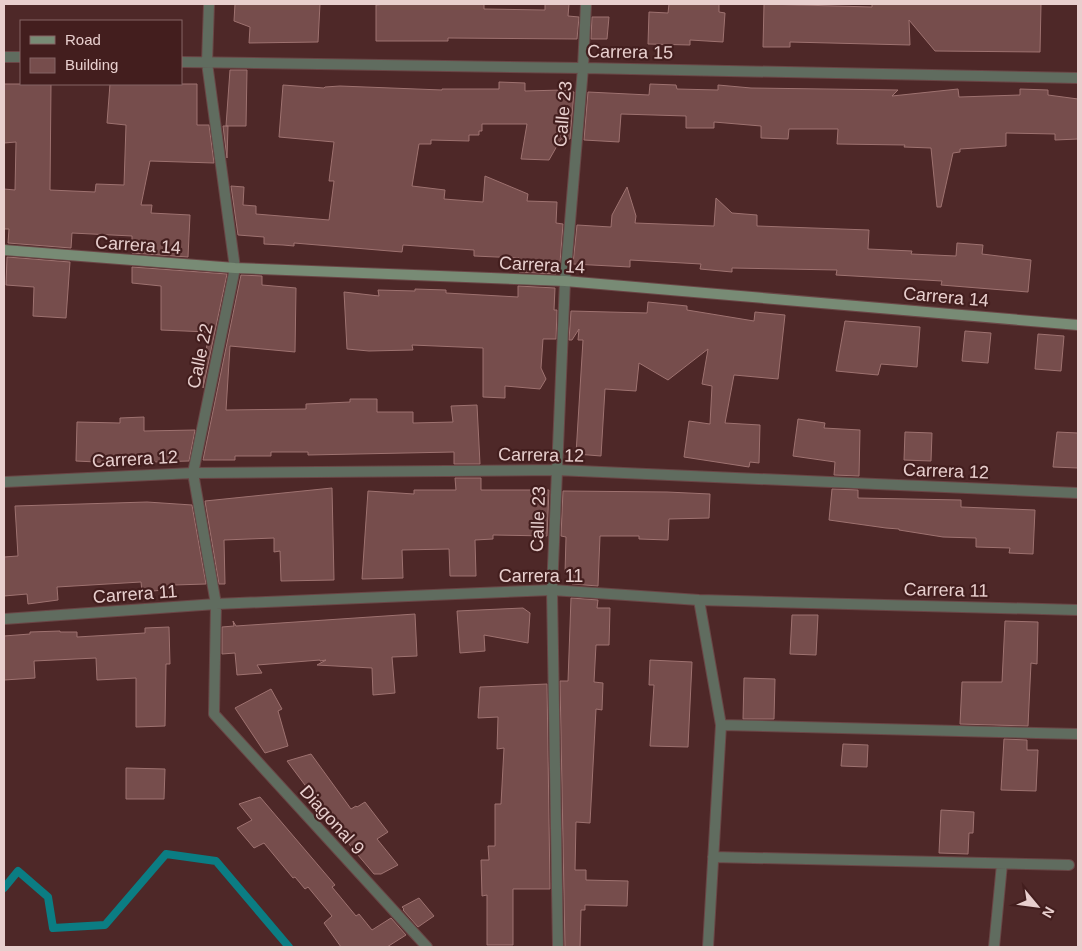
<svg xmlns="http://www.w3.org/2000/svg" width="1082" height="951" viewBox="0 0 1082 951" font-family="Arial,sans-serif">
	<style>
		.lines { fill: none; stroke-linecap: round; stroke-linejoin: round }
		.stream { stroke: #0b7d83; stroke-width: 8 }
		.building { fill: #764d4c; stroke: #9e7270 }
		.street-casing { stroke: #6a4646; stroke-width: 12 }
		.secondary-casing { stroke: #6a4646; stroke-width: 12 }
		.street { stroke: #606c5f; stroke-width: 10 }
		.secondary { stroke: #788b75; stroke-width: 10 }
		.labels { text-anchor: middle; dominant-baseline: central; stroke-width: 4.5; stroke-linejoin: round; paint-order: stroke }
		.street-label { font-size: 18px; fill: #e8cfce; stroke: #431e1e }
	</style>
	<rect width="100%" height="100%" fill="#4e2828"/>
	<g class="lines">
		<!-- stream -->
		<path class="stream" d="M4 888 18 871 48 897 53 928 105 925 166 854 216 861 289 947"/>
	</g>
	<!-- building -->
	<path class="building" d="M235 4H320L318 42 249 43 250 27 234 21Z
		M386 4H484V9L545 10V4H569L568 16 579 17 577 39 448 38V41H376V5Z
		M669 4H719V12L725 13 723 42 690 40V45L648 44 649 12 668 13Z
		M764 4 872 7V4H1041L1040 52 935 51 909 20 910 45 790 42V47H763Z
		M592 17H609L607 39H591Z
		M230 70H247L246 126H226Z
		M499 82 525 83V91L562 90 574 92 570 139H561L549 160 521 159 527 124H482V131H479V135H469V141L431 140V144H419L412 186 445 190 444 199 483 202 485 176 528 194 527 201 557 202 556 223 563 224 560 263 557 262 556 274 519 272V258L474 256V250L403 245 402 252 294 243V246L283 245 264 244V237L238 235 231 186 244 187 243 205 256 206V214L329 220 334 181H329L334 142 279 137 283 85 324 88 325 87 340 86 442 90V89H499Z
		M4 84H51L50 190 95 192 96 184 124 185 126 125 107 123 110 84H197V125H209L214 163 150 161 141 205H152L151 213 190 215 188 257 132 253V236L72 233 71 248 8 243 9 229H4V189L15 190 16 142 4 143Z
		M650 84 676 85 677 89 718 90V85L751 88 898 90 892 96 958 89 959 97 1020 95V89L1048 90V95L1078 99V139L1055 140V134L1006 133V146L960 149V152L953 153 941 207H937L931 148 904 147 905 145 837 144 838 129H789L788 139 761 138V126L714 122V128H686V116L621 114 619 142 584 140 588 92 649 95Z
		M223 126H228L227 158Z
		M627 187 636 216 635 223 714 226 716 198 732 213 757 215V226L869 230 868 249 912 251 911 254 956 256 957 243 983 245 982 254 1031 260 1028 292 941 285 942 281 836 275 837 270 732 268V272L700 269 701 264 630 260V267L573 264 577 225 611 227 612 215Z
		M7 257 70 262 66 318 33 316 34 287 6 285Z
		M132 267 227 274 203 388 208 332 161 330V286L132 283Z
		M241 275 262 276V285L296 288 295 352 230 346 226 410 306 409V404L350 402V399H377V412H413V423L453 422 451 406 477 405 480 464H454V452L308 455V452H271V456H235V460H203Z
		M518 286 555 288 554 310H557L556 339H543L541 368 546 379 540 389 505 386V398L483 397V348L412 345 413 350 369 351 347 349 344 292 379 296 378 290 415 291V289L446 290V293L518 297Z
		M648 302 687 306V310L754 321 755 312 785 315 778 379 734 375 725 423 760 425 759 463 750 462 749 467 684 457 689 421 710 424 712 386 702 384 708 349 668 380 639 363 636 391 605 389 601 456 576 454 583 340H578L579 329 572 340H569L571 311 647 313Z
		M845 321 920 327 917 367 881 364 878 375 836 371Z
		M965 331 991 333 988 363 962 361Z
		M1038 334 1064 336 1061 371 1035 369Z
		M144 417V431L195 430 189 461 117 463 76 461 77 422 120 423V418Z
		M798 419 825 423 824 428 860 430 859 476 834 475 835 462 793 456Z
		M905 432 932 433 931 461 904 460Z
		M1057 432 1078 433V468L1053 467Z
		M455 478H481V490H549L547 536 493 535V539L475 540 476 576H450L449 549 402 550 403 578 362 579 368 491 414 494V490H456Z
		M332 488 334 580 281 581 280 551 274 552V538L224 540 225 584H219L205 501Z
		M832 489 858 490V498L961 500V507L1035 510 1033 554 1009 553 1010 548 976 547V538L943 537 899 530V529L886 528 829 520Z
		M563 491 667 492 710 494 709 518 669 519 668 540 639 539V536H600L598 586 572 584V574L565 573 566 537 561 536Z
		M147 502 192 505 206 584 174 585 175 589 142 592 141 582 57 587 58 600 28 604 27 594 4 596V557L18 556 15 506Z
		M571 598 598 600 597 608H610L609 645H596L594 682 603 683 602 710 596 709 590 823 576 822 575 870H586V880L628 881 627 906 585 905V910H581L580 947H565L560 681H568Z
		M523 608 530 613 528 643 484 635 485 651 460 653 457 611Z
		M415 614 417 656 392 657 395 693 373 695 372 668 317 665 326 660 320 661V660L257 665 262 673 237 675 235 653 222 654V627L234 626 233 621 236 626Z
		M792 615H818L816 655 790 654Z
		M1005 621 1038 622 1037 664 1031 663 1028 726 960 724 962 682H1002Z
		M169 627 170 664H166L165 726 136 727V678L97 680 96 658 34 661 35 678 4 680V636L30 634V632L60 631V632H77V637L145 633V628Z
		M650 660 692 662 688 747 650 746 654 685H649Z
		M744 678 775 679 774 719H743Z
		M547 684 550 889H513V945H487V895L482 896 481 860H489L488 846H495V804H501L504 748 497 749 498 717 478 718 480 687Z
		M271 689 282 709 278 711 288 746 265 753 235 708Z
		M1004 739 1027 740V750H1038L1036 791 1001 790Z
		M843 744 868 745 867 767 841 766Z
		M311 754 351 809 356 806 357 807 365 802 388 832 377 839 398 865 381 874H374L352 848 287 761Z
		M126 768 165 769 164 799H126Z
		M260 797 335 885 332 887 356 916 359 914 372 930 391 918 406 935 387 947H341L324 923 332 916 308 887 305 889 295 877 293 878 264 843 254 848 237 828 252 820 239 804Z
		M941 810 974 812 973 833H969L968 854 939 853Z
		M419 898 434 916 418 927 403 910 404 909 402 907Z"/>
	<g class="lines">
		<defs>
			<path id="street" d="M209 4 207 63 235 268 193 473 216 604 214 714 427 947
				M4 57H21
				M181 62 583 68 1078 78
				M4 482 193 473 557 470 1078 493
				M699 600 721 725 708 947
				M4 619 216 604 552 590 699 600 1078 610
				M721 725 1078 734
				M713 857 1069 865
				M558 947 552 590 565 281 583 68 586 4
				M994 947 1002 864"/>
			<path id="secondary" d="M4 250 235 268 565 281 1078 325"/>
		</defs>
		<!-- street casing -->
		<use href="#street" class="street-casing"/>
		<!-- secondary casing -->
		<use href="#secondary" class="secondary-casing"/>
		<!-- street -->
		<use href="#street" class="street"/>
		<!-- secondary -->
		<use href="#secondary" class="secondary"/>
	</g>
	<g class="labels">
		<!-- street labels -->
		<g class="street-label">
			<text transform="translate(630 52) rotate(1)">Carrera 15</text>
			<text transform="translate(563 114) rotate(-85)">Calle 23</text>
			<text transform="translate(138 245) rotate(4)">Carrera 14</text>
			<text transform="translate(542 265) rotate(3)">Carrera 14</text>
			<text transform="translate(946 297) rotate(5)">Carrera 14</text>
			<text transform="translate(200 356) rotate(-78)">Calle 22</text>
			<text transform="translate(541 455) rotate(1)">Carrera 12</text>
			<text transform="translate(135 459) rotate(-3)">Carrera 12</text>
			<text transform="translate(946 471) rotate(2)">Carrera 12</text>
			<text transform="translate(538 519) rotate(-88)">Calle 23</text>
			<text x="541" y="576">Carrera 11</text>
			<text transform="translate(946 590) rotate(1)">Carrera 11</text>
			<text transform="translate(135 594) rotate(-4)">Carrera 11</text>
			<text transform="translate(332 820) rotate(48)">Diagonal 9</text>
		</g>
	</g>
	<!-- border -->
	<rect width="1082" height="951" fill="none" stroke="#e8cfce" stroke-width="10"/>
	<!-- legend -->
	<rect x="20" y="20" width="162" height="65" fill="#431e1e" stroke="#856564"/>
	<rect x="30" y="36" width="25" height="8" fill="#788b75" stroke="#856564"/>
	<text x="65" y="45" font-size="15" fill="#e8cfce">Road</text>
	<rect x="30" y="58" width="25" height="15" fill="#764d4c" stroke="#856564"/>
	<text x="65" y="70" font-size="15" fill="#e8cfce">Building</text>
	<!-- north arrow -->
	<g transform="translate(1037 906) rotate(119)" stroke="#431e1e" stroke-width="4" paint-order="stroke">
	<path d="M0-4L9 19L0 12L-9 19Z" fill="#e8cfce"/>
	<text y="-8" font-size="14" font-weight="bold" text-anchor="middle" fill="#e8cfce">N</text>
	</g>
</svg>
